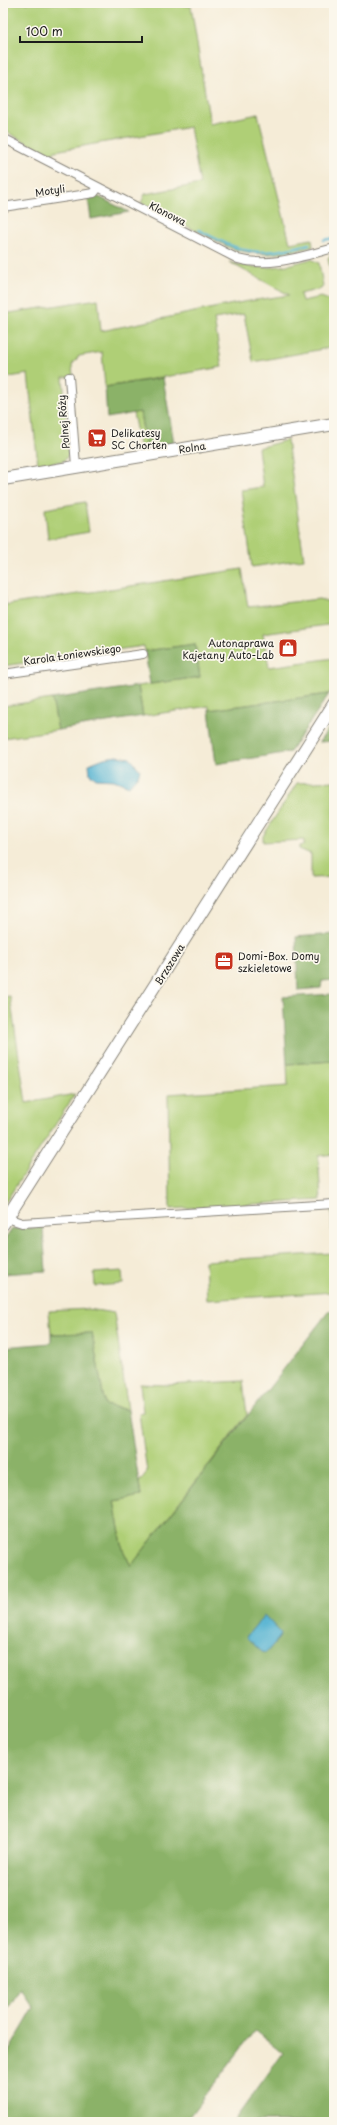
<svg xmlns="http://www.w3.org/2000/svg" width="337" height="2125" viewBox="0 0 337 2125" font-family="'Playpen Sans',sans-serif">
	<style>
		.green { fill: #afcf76; stroke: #667649 }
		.forest { fill: #8bb267; stroke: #546742 }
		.water { fill: #54b3d2; stroke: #386877 }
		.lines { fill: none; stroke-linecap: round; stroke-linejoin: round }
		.stream { stroke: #54b3d2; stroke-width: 2.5 }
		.street-casing { stroke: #88847a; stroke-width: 10 }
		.secondary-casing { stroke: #88847a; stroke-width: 14 }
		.street { stroke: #fff; stroke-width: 8 }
		.secondary { stroke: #fff; stroke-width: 12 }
		.labels { text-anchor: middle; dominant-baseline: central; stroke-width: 3.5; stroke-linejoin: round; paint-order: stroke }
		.street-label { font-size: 10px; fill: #1c1c1c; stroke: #fbf7ec }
		.poi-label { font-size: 10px; fill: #1c1c1c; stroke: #fbf7ec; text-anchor: start }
	</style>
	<rect width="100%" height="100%" fill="#fbf7ec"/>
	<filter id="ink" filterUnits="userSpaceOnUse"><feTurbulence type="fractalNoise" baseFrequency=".025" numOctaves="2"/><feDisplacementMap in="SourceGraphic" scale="8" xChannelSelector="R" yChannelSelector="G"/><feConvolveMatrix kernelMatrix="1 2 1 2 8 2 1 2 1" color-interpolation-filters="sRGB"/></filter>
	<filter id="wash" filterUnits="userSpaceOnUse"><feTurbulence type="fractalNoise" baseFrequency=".012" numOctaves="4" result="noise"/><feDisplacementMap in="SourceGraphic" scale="16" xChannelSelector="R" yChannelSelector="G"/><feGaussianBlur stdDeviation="0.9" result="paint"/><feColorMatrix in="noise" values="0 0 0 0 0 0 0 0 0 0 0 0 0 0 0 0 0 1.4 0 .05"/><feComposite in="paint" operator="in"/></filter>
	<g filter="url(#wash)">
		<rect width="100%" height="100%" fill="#f5ecd7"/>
		<!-- green -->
		<path class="green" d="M3 3H178V5L191 6 210 124 258 114 290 243 312 239 313 247C279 254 264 258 230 248L141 203 145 194 200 184 190 127 55 151 52 156 3 130Z
			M334 253V279H332L328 258Z
			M311 259 319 263 323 286 321 289 300 294 302 301 321 297 329 300 334 311V347L253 362 244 314 214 319 222 367 105 387 102 352 79 356 72 365 73 377H63L69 454 64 461 38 465 28 374 3 378V314L98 299 101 331 243 302 289 295 229 262C263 271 278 268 311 259Z
			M140 412 146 448 140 449 133 413Z
			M287 440 304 559 252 567 241 490 263 487 258 448Z
			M85 502 89 532 48 539 45 509Z
			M242 569 248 607 319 599 334 603V624L263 634 269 667 334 658V686L329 694 209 710V706L143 716 138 686 200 677 195 644 145 651 144 646 3 666V586L6 605Z
			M52 699 58 730 3 738V706Z
			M334 781V877L311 878V854L299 849V846L304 845V840L263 842V836L297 783Z
			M10 996 26 1103 75 1094 3 1206V997Z
			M334 1061V1154L318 1156 321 1200 170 1209 168 1094 288 1086 287 1064Z
			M331 1208H334V1292L207 1300 205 1261 333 1253Z
			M122 1271 123 1284 95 1286 94 1273Z
			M88 1309 114 1313 128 1410 105 1405 92 1333 51 1334 49 1311Z
			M243 1381 247 1415 131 1566 123 1550 114 1501 141 1496 139 1482 147 1472 139 1413 143 1412 140 1384 167 1385Z"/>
		<!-- forest -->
		<path class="forest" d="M99 197 129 212 91 219 88 198Z
			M163 378 174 443 146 448 140 412 107 418 105 387Z
			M195 644 200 677 150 684 145 651Z
			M138 686 143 716 58 730 52 699Z
			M329 694 290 752 216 764 209 710Z
			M334 721V741L319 742Z
			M334 934V980L322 981 321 988 298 990 296 937Z
			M334 994V1061L287 1064 283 997Z
			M43 1227 46 1271 3 1274V1242L12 1229Z
			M334 1309V2122H233L283 2053 255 2030 185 2122H3V2061L34 2008 20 1989 3 2017V1347L51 1343V1334L92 1333 105 1405 128 1410 141 1496 114 1501 123 1550 131 1566 328 1312Z"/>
		<!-- water -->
		<path class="water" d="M117 756 130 758 140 770 138 776 129 786 114 780 96 779 90 774 89 764 104 758Z
			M264 1615 281 1633 279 1638 266 1653 262 1652 246 1637Z"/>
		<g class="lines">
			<!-- stream -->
			<path class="stream" d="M199 230C246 255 258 257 309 244
				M324 240 334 238"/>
		</g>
	</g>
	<g filter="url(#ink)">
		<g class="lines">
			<defs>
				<path id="street" d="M3 138 238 259C270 268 303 256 334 248
					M3 207 94 193 98 188
					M69 377 76 466
					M3 674 143 654
					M7 1218 22 1223 334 1204"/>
				<path id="secondary" d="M3 479 334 424
					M3 1224 334 704"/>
			</defs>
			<!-- street casing -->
			<use href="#street" class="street-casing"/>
			<!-- secondary casing -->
			<use href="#secondary" class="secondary-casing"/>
			<!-- street -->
			<use href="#street" class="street"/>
			<!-- secondary -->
			<use href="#secondary" class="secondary"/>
		</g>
	</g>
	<!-- icons -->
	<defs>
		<symbol id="supermarket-square" viewBox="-11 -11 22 22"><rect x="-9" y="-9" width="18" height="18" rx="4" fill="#c8321e" stroke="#fbf7ec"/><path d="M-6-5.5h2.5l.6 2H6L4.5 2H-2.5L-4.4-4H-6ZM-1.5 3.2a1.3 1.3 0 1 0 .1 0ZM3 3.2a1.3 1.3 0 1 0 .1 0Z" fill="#fff"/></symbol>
		<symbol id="shop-square" viewBox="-11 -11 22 22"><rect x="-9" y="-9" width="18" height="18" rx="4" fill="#c8321e" stroke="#fbf7ec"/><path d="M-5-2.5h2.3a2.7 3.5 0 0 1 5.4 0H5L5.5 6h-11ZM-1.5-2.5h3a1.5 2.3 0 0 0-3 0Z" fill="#fff"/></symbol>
		<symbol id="office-square" viewBox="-11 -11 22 22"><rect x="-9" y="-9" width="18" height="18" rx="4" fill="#c8321e" stroke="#fbf7ec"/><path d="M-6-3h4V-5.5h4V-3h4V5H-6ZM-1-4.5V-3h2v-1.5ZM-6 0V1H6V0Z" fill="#fff"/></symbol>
	</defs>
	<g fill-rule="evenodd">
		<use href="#supermarket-square" x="86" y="427" width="22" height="22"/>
		<use href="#shop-square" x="277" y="637" width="22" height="22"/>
		<use href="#office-square" x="213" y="950" width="22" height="22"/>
	</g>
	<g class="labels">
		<!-- street labels -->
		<g class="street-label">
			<text transform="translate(50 190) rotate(-9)">Motyli</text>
			<text transform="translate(168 213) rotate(27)">Klonowa</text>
			<text transform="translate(63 422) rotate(-95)">Polnej Róży</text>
			<text transform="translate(192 447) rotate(-9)">Rolna</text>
			<text transform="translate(72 654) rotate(-8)">Karola Łoniewskiego</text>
			<text transform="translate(169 964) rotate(-58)">Brzozowa</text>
		</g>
		<!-- poi labels -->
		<g class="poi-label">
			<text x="111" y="432">Delikatesy<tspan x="111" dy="12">SC Chorten</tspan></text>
			<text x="274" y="642" text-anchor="end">Autonaprawa<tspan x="274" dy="12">Kajetany Auto-Lab</tspan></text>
			<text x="238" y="955">Domi-Box. Domy<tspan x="238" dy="12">szkieletowe</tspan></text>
		</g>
	</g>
	<!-- margin -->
	<rect width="337" height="2125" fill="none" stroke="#fbf7ec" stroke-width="16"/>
	<!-- scale -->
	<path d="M20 36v6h122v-6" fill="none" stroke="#1c1c1c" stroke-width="2"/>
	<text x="26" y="36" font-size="12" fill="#1c1c1c" stroke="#fbf7ec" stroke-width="3" paint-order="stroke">100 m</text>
</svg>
